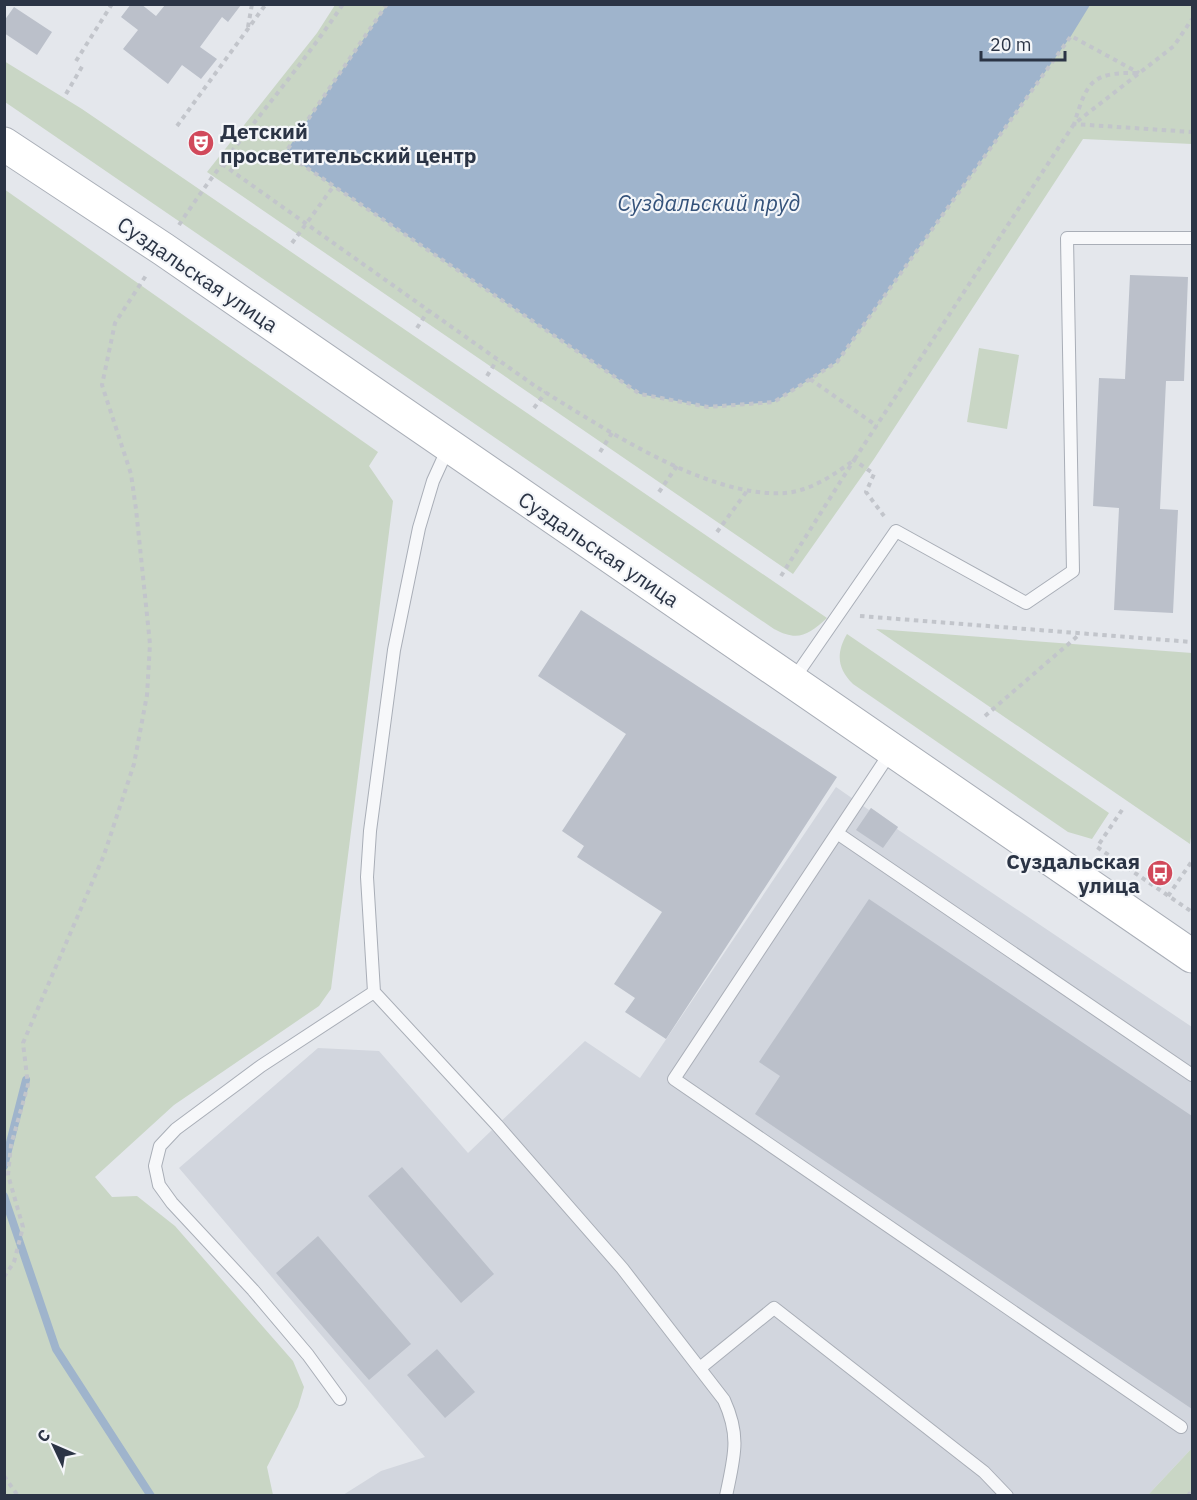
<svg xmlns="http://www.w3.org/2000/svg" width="1197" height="1500" viewBox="0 0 1197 1500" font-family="'IBM Plex Sans',sans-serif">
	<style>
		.built { fill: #d2d6de }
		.green { fill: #c9d6c5 }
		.water { fill: #9fb4cc }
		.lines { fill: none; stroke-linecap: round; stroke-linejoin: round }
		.stream { stroke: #9fb4cc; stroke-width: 8 }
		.building { fill: #bbc0ca }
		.lane-casing { stroke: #a9aeb7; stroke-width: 14 }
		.secondary-casing { stroke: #a9aeb7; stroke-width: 35 }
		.path { stroke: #c2c5cb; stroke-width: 4; stroke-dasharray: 4.5 4.5; stroke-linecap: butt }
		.lane { stroke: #f7f8fa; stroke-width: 12 }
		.secondary { stroke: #fff; stroke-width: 33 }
		.labels { text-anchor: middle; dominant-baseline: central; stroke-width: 4.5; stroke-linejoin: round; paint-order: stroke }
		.poi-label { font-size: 21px; font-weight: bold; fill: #2b3445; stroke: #f4f6f9; text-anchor: start }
		.street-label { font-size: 21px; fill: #2b3445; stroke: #f4f6f9 }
		.water-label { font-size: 22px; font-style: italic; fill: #34527a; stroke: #f4f6f9 }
	</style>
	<rect width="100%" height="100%" fill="#e4e7ec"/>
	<!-- built -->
	<path class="built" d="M836 787 869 810 871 808 898 827 897 829 1192 1027V1448L1148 1495H343L381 1471 425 1457 179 1168 318 1048 379 1051 468 1153 585 1041 640 1078Z"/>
	<!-- green -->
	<path class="green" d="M335 5H1192V144L1083 139 874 459 793 574 207 172 317 33Z
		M4 61 82 109 827 618C808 635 798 642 774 629L5 102Z
		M4 189 378 452 369 466 393 501 331 989 319 1006 174 1105 95 1177 112 1197 137 1196 175 1226 293 1361 304 1387 298 1407 267 1467 273 1495H5Z
		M979 348 1019 355 1007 429 967 422Z
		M876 629 1192 653V830L1190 844Z
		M847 634 1109 813 1092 839 1068 832 853 684C837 668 836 653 847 634Z
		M1192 1448V1495H1148Z"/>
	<!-- water -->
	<path class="water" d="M387 5V4L1090 5 1071 36 837 362 774 402 708 407 640 394 285 153Z"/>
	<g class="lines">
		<!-- stream -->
		<path class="stream" d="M4 1166 26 1080
			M4 1196 56 1349 151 1496"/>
	</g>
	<!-- building -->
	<path class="building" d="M131 4H141L156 16 165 5H241L228 22 222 17 200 47 217 59 201 79 182 65 168 84 123 49 138 30 121 17Z
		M14 7 52 32 37 55 4 33V21Z
		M1130 275 1188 277 1184 381H1166L1160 509 1178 510 1173 613 1114 610 1119 508 1093 506 1099 378 1125 379Z
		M581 610 837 777 666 1039 625 1012 635 998 614 984 662 912 577 857 584 846 562 831 626 734 538 676Z
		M871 808 898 827 883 848 856 830Z
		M869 899 1192 1116V1409L755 1114 780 1076 759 1062Z
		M402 1167 494 1274 461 1303 368 1196Z
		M318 1236 411 1344 369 1380 276 1273Z
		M437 1349 475 1392 445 1418 407 1375Z"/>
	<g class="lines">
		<defs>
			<path id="lane" d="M448 448 433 481 419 528 394 650 370 831 367 877 374 992 497 1125 622 1268 724 1400C741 1437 734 1457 726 1496
				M793 680 896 531 1026 603 1073 571 1067 238H1192
				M892 750 674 1079 1181 1427
				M837 833 1192 1075
				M700 1368 774 1308 984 1472 1007 1496
				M340 1399 308 1355 253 1290 172 1203 159 1185 155 1166 160 1146 176 1129 261 1066 374 992"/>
			<path id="secondary" d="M4 144 163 249 1192 956"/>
		</defs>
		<!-- lane casing -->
		<use href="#lane" class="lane-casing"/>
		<!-- secondary casing -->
		<use href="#secondary" class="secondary-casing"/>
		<!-- path -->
		<path class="path" d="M387 4 285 153 640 394 708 407 774 402 837 362 1071 36 1139 73
			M248 27 252 4
			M76 61 112 4
			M1137 73C1090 72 1087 83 1074 124L1192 132
			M66 94 83 65
			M177 126 266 4
			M222 164 535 386C601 426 705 498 785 493 810 491 834 475 854 460L1074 124 1174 46 1192 19
			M179 225C229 148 292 81 343 4
			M292 243 333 187
			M417 328 428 311
			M487 376 497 360
			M810 379 877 426
			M534 408 546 392
			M600 452 612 433
			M659 492 677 466
			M717 532 747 491
			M781 576 854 460 874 474 866 492 884 516
			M860 616 1192 642
			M985 716 1080 634
			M1122 810 1097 847 1192 912
			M1168 896 1192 861
			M4 1277 14 1262 23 1227 8 1175 11 1145 28 1085 23 1043 104 855 134 764 147 695 150 644 136 509 131 474 102 385 115 323 147 274
			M4 1476 18 1496
			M1188 1496 1192 1490"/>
		<!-- lane -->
		<use href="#lane" class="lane"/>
		<!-- secondary -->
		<use href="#secondary" class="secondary"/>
	</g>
	<!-- icons -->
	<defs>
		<symbol id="theatre-disc" viewBox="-11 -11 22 22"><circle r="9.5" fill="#d1495b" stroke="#f4f6f9"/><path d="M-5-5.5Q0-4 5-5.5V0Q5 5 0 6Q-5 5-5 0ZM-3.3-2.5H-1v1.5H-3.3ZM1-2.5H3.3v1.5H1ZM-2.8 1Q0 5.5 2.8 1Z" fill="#fff"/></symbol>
		<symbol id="bus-disc" viewBox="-11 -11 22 22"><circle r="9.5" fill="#d1495b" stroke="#f4f6f9"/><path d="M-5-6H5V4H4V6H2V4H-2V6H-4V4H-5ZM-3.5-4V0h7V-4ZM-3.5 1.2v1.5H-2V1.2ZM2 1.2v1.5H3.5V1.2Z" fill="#fff"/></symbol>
	</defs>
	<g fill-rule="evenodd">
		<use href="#theatre-disc" x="186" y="128" width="30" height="30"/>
		<use href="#bus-disc" x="1145" y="858" width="30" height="30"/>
	</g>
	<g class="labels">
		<!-- poi labels -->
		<g class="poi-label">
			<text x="220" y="131">Детский<tspan x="220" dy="24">просветительский центр</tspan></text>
			<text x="1140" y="861" text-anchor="end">Суздальская<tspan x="1140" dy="24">улица</tspan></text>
		</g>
		<!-- street labels -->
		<g class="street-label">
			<text transform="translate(198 274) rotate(34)">Суздальская улица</text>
			<text transform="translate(599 549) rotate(34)">Суздальская улица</text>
		</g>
		<!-- water labels -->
		<g class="water-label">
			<text x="709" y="202">Суздальский пруд</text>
		</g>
	</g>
	<!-- border -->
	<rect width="1197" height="1500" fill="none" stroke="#2b3445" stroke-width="12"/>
	<!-- north arrow -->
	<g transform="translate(54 1446) rotate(314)" stroke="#f4f6f9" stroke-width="4.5" paint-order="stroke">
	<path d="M0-4.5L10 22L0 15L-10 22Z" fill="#2b3445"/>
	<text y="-9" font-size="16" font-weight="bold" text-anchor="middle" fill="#2b3445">С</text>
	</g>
	<!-- scale -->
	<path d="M981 51v9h84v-9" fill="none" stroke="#2b3445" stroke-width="3"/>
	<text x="990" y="51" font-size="18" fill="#2b3445" stroke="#f4f6f9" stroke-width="4.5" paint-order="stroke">20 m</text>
</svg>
